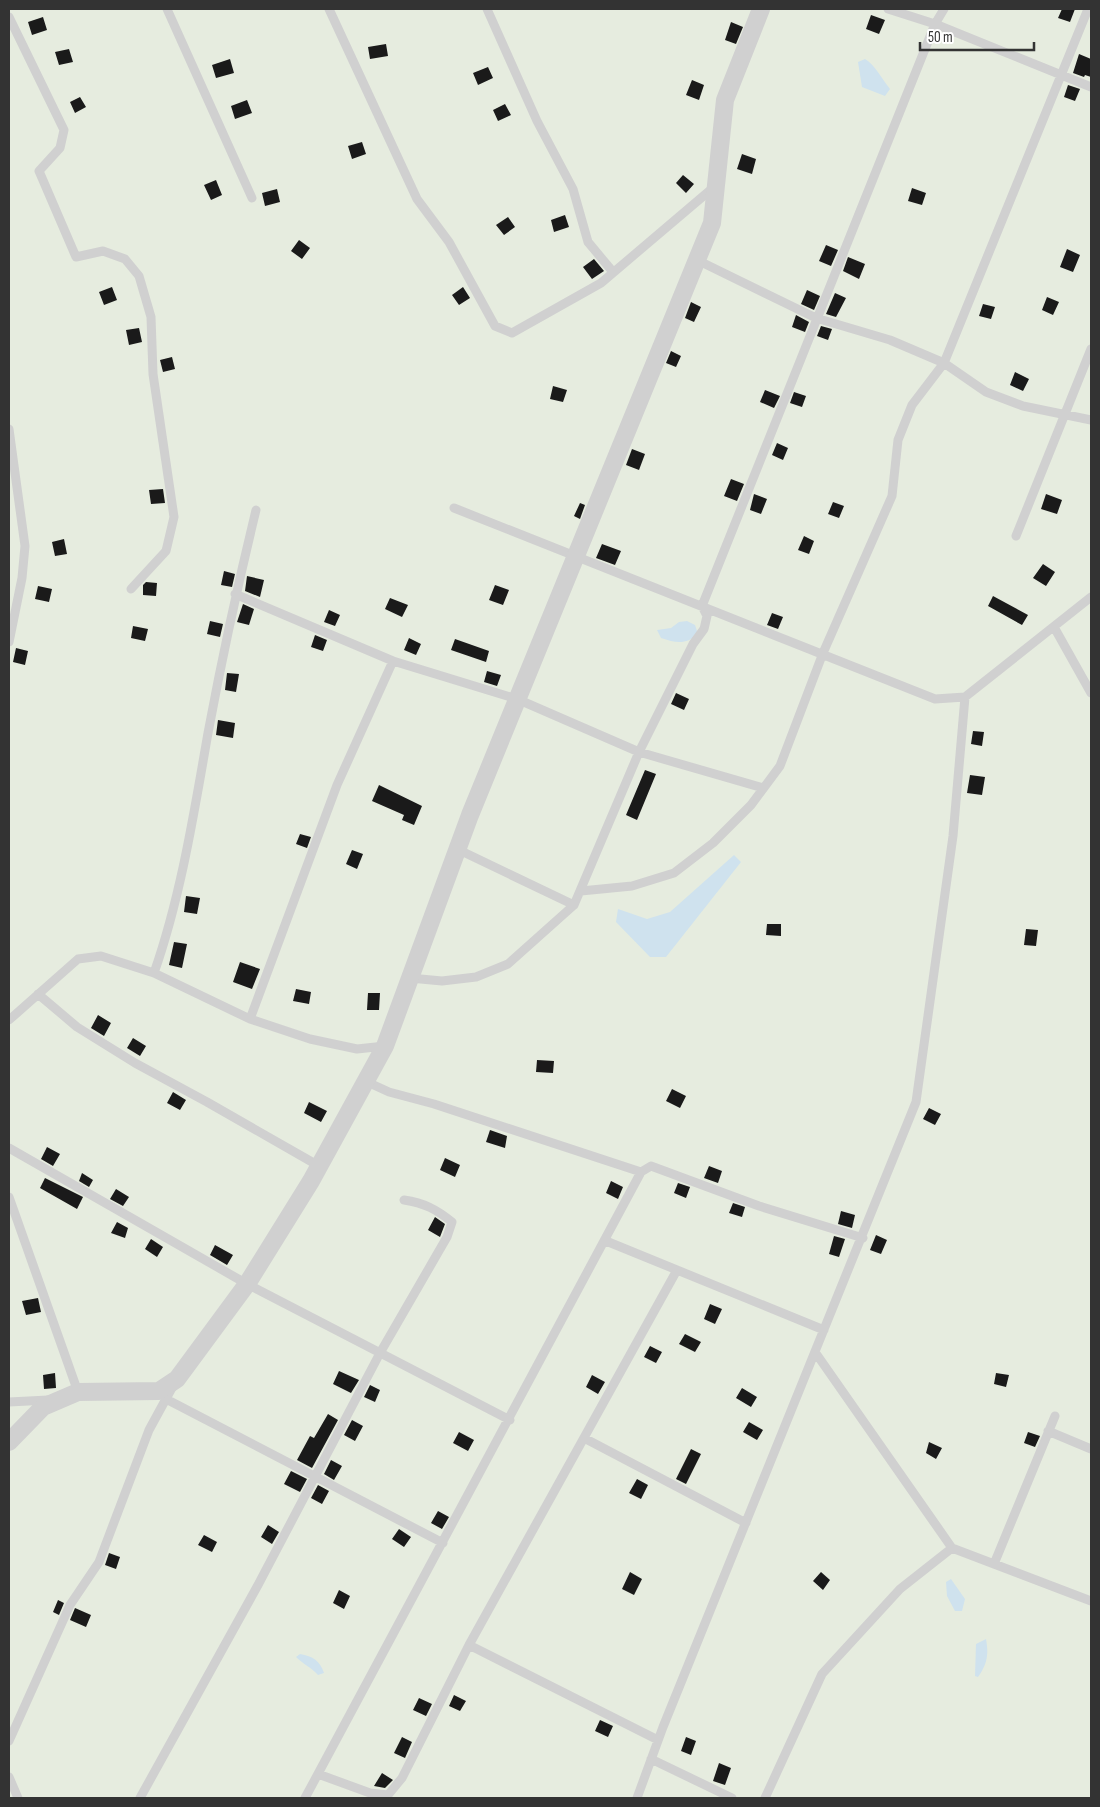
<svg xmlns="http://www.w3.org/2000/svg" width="1100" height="1807" viewBox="0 0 1100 1807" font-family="'Sofia Sans Condensed',sans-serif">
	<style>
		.green { fill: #e6ecdf }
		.water { fill: #cfe2ee }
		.building { fill: #1a1a1a }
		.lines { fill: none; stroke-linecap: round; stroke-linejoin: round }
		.lane { stroke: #d0d0d0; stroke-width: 9 }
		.street { stroke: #d0d0d0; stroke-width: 18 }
	</style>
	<rect width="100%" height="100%" fill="#fff"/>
	<!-- green -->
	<path class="green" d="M9 9H1091V1798H9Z"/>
	<!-- water -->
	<path class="water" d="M865 59C875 65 882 79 890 89L885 96 862 87 858 62Z
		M687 621 695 625 698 634C686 645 676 643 661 638L657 630 671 628 679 622Z
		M734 855 741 862 666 957H650L616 922 618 909 647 919 670 912Z
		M951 1579 965 1599 962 1611H955L947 1596 946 1582Z
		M986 1639C989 1655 987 1664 978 1677L975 1676 976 1644Z
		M300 1654C313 1656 320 1661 324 1673L318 1675C312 1668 303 1664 296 1657Z"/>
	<!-- building -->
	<path class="building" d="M1062 9H1075L1070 22 1058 18Z
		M871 15 885 20 879 34 866 29Z
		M43 17 47 30 32 35 28 22Z
		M731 22 743 27 736 44 725 40Z
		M386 44 388 56 370 59 368 47Z
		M69 49 73 62 59 65 55 52Z
		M1079 54 1091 59V77L1085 75 1084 77 1073 73Z
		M230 59 234 73 216 78 212 65Z
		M488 67 493 78 478 85 473 73Z
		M692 80 704 85 699 100 686 95Z
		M1068 85 1080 89 1075 101 1064 97Z
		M80 97 86 107 75 113 70 102Z
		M247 100 252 113 235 119 231 106Z
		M505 104 511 115 498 121 493 110Z
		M362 142 366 154 352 159 348 146Z
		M742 154 756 159 752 174 737 169Z
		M683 175 694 184 686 193 676 183Z
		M216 180 222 195 211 200 204 185Z
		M912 188 926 193 922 205 908 201Z
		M277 189 280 202 265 206 262 193Z
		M565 215 569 227 554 232 551 220Z
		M508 217 515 227 504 235 496 225Z
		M299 240 310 248 302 259 291 251Z
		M826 245 838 250 831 266 819 261Z
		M1067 249 1080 255 1073 272 1060 267Z
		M848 257 865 264 859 279 843 271Z
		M594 259 604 271 592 279 583 267Z
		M112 287 117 300 104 305 99 292Z
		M463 287 470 298 459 305 452 295Z
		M807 290 820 296 814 310 801 304Z
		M835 293 846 298 836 317 826 314Z
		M1047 297 1059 302 1053 315 1042 310Z
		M691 302 701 307 694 322 685 318Z
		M983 304 995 307 991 319 979 316Z
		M796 315 809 322 805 332 792 327Z
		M821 326 832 329 828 340 817 336Z
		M139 328 142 342 129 345 126 330Z
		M671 351 681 356 676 367 666 363Z
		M172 357 175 369 163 372 160 360Z
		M1015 372 1029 379 1023 391 1010 385Z
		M553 386 567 390 563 402 550 399Z
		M765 390 780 396 774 408 760 402Z
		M794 392 806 396 802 407 790 403Z
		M777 443 788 448 783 460 772 455Z
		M632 449 645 454 639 470 626 465Z
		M731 479 744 484 737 501 724 496Z
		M163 489 165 503 151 504 149 490Z
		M754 494 767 499 761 514 750 510Z
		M1046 494 1062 500 1057 514 1041 509Z
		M833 502 844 506 839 518 828 514Z
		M580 503 585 505 580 519 574 516Z
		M804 536 814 541 809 554 798 550Z
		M64 539 67 554 55 556 52 542Z
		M602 544 621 551 615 565 596 558Z
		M1043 564 1055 572 1046 586 1033 578Z
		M224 571 235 574 232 587 221 585Z
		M247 576 264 580 260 597 245 591Z
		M146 582 157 583 156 596 143 595V585Z
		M495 585 509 590 503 605 489 600Z
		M38 586 52 589 49 602 35 599Z
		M993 596 1028 615 1022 625 988 606Z
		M390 598 408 605 402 617 385 609Z
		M243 604 254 609 249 625 237 622Z
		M329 610 340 615 335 626 324 622Z
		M772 613 783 617 778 629 767 625Z
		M210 621 223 624 220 637 207 634Z
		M133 626 148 629 145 641 131 638Z
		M315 635 327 640 323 651 311 647Z
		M409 638 421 644 416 655 404 650Z
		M455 639 489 651 486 662 451 650Z
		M16 648 28 651 25 665 13 662Z
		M487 671 501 675 497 686 484 682Z
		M227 673 239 674 236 692 225 690Z
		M676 693 689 699 684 710 671 704Z
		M218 720 235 723 233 738 216 735Z
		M973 731 984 732 982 746 971 744Z
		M645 770 656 774 637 820 626 815Z
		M970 775 985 777 982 795 967 793Z
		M379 785 422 806 414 825 402 820 404 815 372 801Z
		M300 834 311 837 307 848 296 844Z
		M352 850 363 854 357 869 346 864Z
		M186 896 200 898 197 914 184 912Z
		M767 924H781V936L766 935Z
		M1026 929 1038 930 1036 946 1024 945Z
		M174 942 187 944 182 968 169 965Z
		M240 962 260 969 252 989 233 982Z
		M296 989 311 992 309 1004 293 1001Z
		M368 993H380L379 1010H367Z
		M98 1015 111 1023 104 1036 91 1028Z
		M133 1038 146 1046 140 1056 127 1048Z
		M537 1060 554 1061 553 1073 536 1072Z
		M672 1089 686 1096 680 1108 666 1101Z
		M173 1092 186 1100 180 1110 167 1103Z
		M309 1102 327 1111 321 1122 304 1113Z
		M929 1108 941 1114 935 1125 923 1119Z
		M490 1130 507 1136 505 1148 486 1142Z
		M47 1147 60 1154 53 1166 41 1159Z
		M445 1158 460 1165 455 1177 440 1170Z
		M709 1166 722 1171 718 1183 704 1178Z
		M82 1173 93 1180 89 1187 79 1181Z
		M45 1178 83 1197 77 1209 40 1188Z
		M611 1181 623 1187 618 1199 606 1193Z
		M678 1183 690 1187 686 1198 674 1193Z
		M116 1189 129 1197 123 1206 110 1199Z
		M733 1203 745 1207 742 1217 729 1213Z
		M841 1211 855 1215 852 1228 838 1224Z
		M435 1217 445 1224 440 1237 428 1230Z
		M117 1222 128 1228 125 1238 111 1233Z
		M876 1235 887 1240 881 1254 870 1250Z
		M834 1236 845 1239 839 1257 829 1254Z
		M151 1239 163 1247 157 1257 145 1249Z
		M215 1245 233 1255 227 1265 210 1255Z
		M38 1298 41 1312 26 1315 22 1301Z
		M710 1304 722 1309 715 1324 704 1319Z
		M685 1334 701 1342 695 1352 679 1344Z
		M650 1346 662 1352 656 1363 644 1357Z
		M339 1371 359 1380 351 1393 333 1384Z
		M55 1373 56 1388 44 1389 43 1375Z
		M996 1373 1009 1375 1006 1387 994 1384Z
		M592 1375 605 1382 598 1394 586 1387Z
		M370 1385 380 1390 375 1402 364 1397Z
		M742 1388 757 1397 751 1407 736 1398Z
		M328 1414 338 1420 312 1468 297 1460 310 1436 314 1438Z
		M352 1420 363 1426 355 1441 344 1435Z
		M749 1422 763 1430 757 1440 743 1432Z
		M459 1432 474 1440 468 1451 453 1443Z
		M1028 1432 1040 1436 1035 1447 1024 1443Z
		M929 1442 942 1448 936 1459 926 1453Z
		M691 1449 701 1454 686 1484 676 1479Z
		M331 1460 342 1466 334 1480 324 1474Z
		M291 1471 307 1479 300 1492 284 1484Z
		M637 1479 648 1485 641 1499 629 1493Z
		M318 1485 329 1491 322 1504 311 1498Z
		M438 1511 449 1517 442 1529 431 1523Z
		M268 1525 279 1532 272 1544 261 1537Z
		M399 1529 411 1537 404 1547 392 1539Z
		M204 1535 217 1542 212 1552 198 1545Z
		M109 1553 120 1557 116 1569 105 1565Z
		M630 1572 642 1579 634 1595 622 1589Z
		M821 1572 830 1580 823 1590 813 1581Z
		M339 1590 350 1596 344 1609 333 1603Z
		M58 1600 64 1603 59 1615 53 1612Z
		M75 1608 91 1615 86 1627 70 1620Z
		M454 1695 466 1701 460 1711 449 1706Z
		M419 1698 432 1704 426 1716 413 1710Z
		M600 1720 613 1726 608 1737 595 1731Z
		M402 1737 412 1742 405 1758 394 1753Z
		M686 1737 696 1741 691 1755 681 1751Z
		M719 1763 731 1768 725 1785 713 1781Z
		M382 1773 393 1780 385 1788 374 1786Z"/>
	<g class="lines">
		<!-- lane -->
		<path class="lane" d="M167 9 252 198
			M329 9 417 199 449 242 495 326 512 333 601 283 714 187
			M487 9 537 121 573 189 588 242 613 272
			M888 9 935 24 1091 87
			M9 17 64 130 60 148 39 171 76 257 103 251 125 259 139 276 151 317 153 374 174 517 166 551 131 589
			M697 260 816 318 890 340 944 363 986 392 1023 406 1091 420
			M9 429 25 546 22 578 9 642
			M454 508 935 699 965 697 1091 597
			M1016 536 1091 349
			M235 594 393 661 517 699 639 752 763 788
			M1054 627 1091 693
			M457 849 574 905
			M581 891 632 886 674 873 713 843 751 805 780 766 823 653 892 496 898 440 912 405 944 363 1088 9
			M154 973C181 896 194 813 208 733 222 658 238 584 256 510
			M410 978 442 981 476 977 508 964 574 905 639 752 693 644 704 629 707 616 702 606 935 24 944 9
			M38 994 77 1027 135 1063 207 1102 319 1166
			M250 1019 337 785 393 661
			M9 1020 78 959 101 956 154 973 250 1019 310 1039 357 1049 385 1046
			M9 1148 247 1284 510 1420
			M641 1172 651 1166 759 1206 863 1238
			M9 1197 78 1392
			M606 1241 824 1330
			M166 1399 443 1543
			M9 1402 48 1400
			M1048 1431 1091 1449
			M584 1438 746 1523
			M952 1548 1091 1601
			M994 1564 1055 1416
			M469 1645 658 1740
			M9 1741 70 1605 99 1562 149 1430 173 1386
			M651 1759 732 1798
			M318 1774 370 1793 388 1795 402 1778 469 1645 677 1270
			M9 1777 18 1798
			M140 1798 258 1585 380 1353 447 1237 452 1222C436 1209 424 1203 404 1200
			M305 1798 641 1172 434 1104 389 1092 365 1081
			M637 1798 663 1727 916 1102 953 836 965 697
			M765 1798 822 1674 900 1589 952 1548 815 1352"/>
		<!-- street -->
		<path class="street" d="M9 1442 43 1407 78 1392 159 1391 177 1379 247 1284 311 1181 385 1046 470 815 712 223 725 100 761 9"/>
	</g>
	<!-- border -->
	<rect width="1100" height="1807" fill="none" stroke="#333333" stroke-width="20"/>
	<!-- scale -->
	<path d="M920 42v8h114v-8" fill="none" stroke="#333333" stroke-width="2.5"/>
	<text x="928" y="42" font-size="15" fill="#333333" stroke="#ffffff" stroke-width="4" paint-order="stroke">50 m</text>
</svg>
